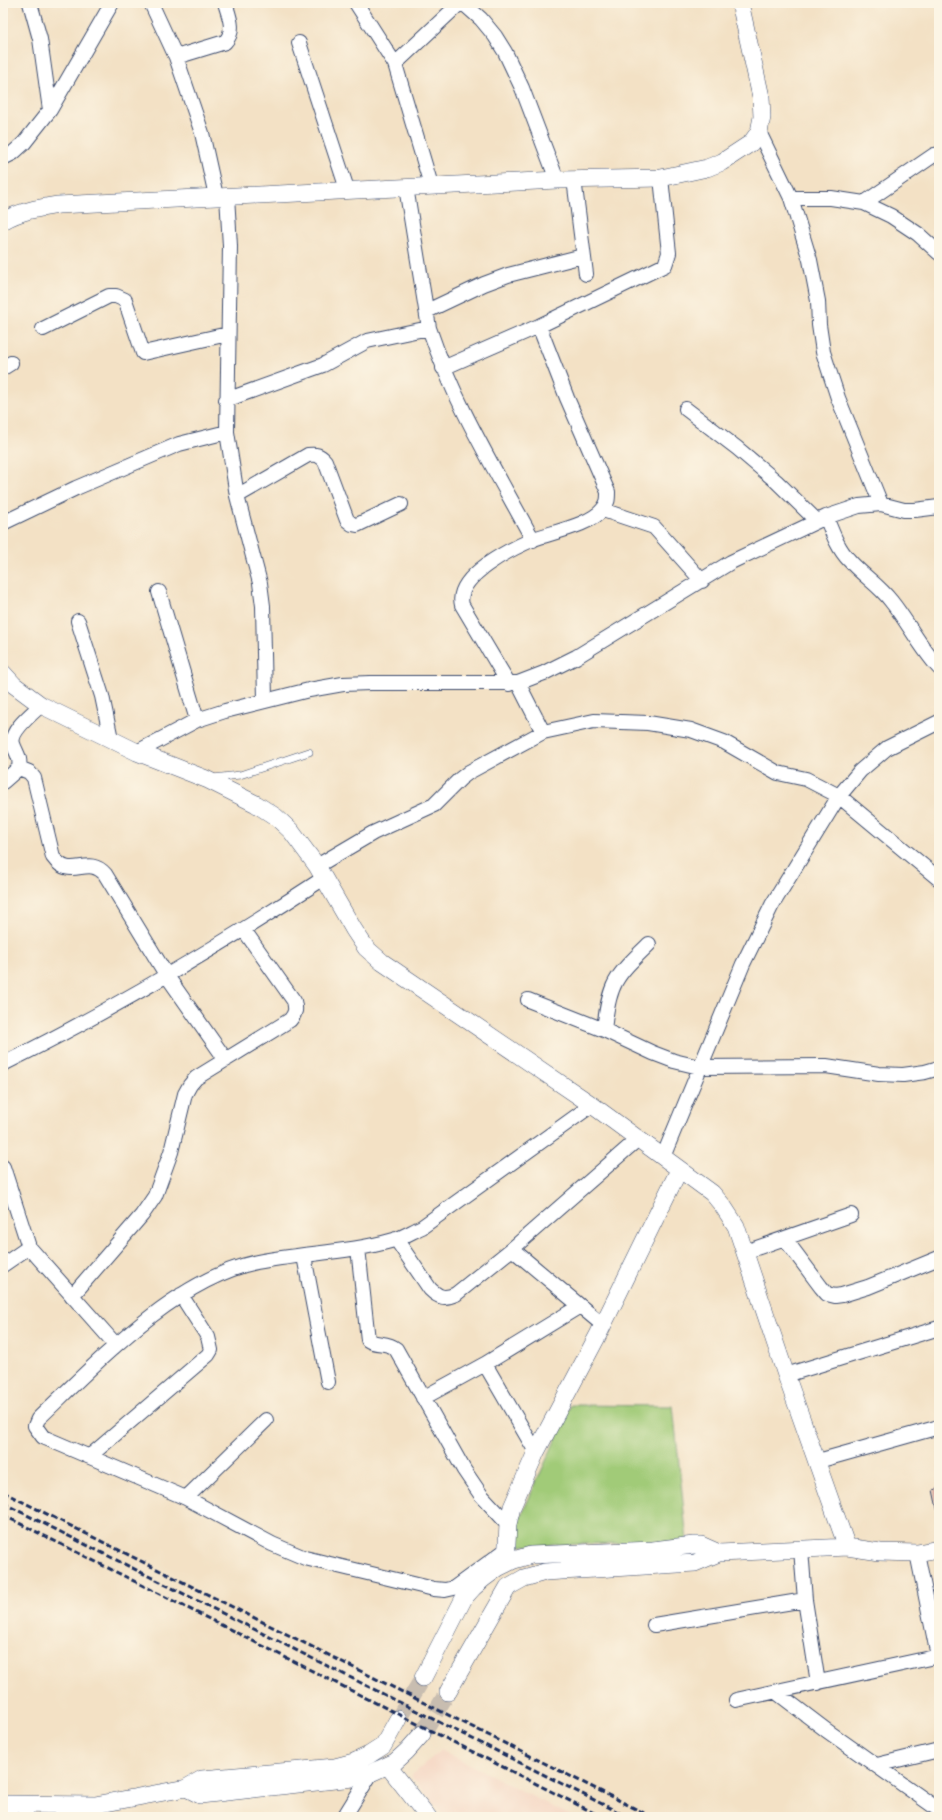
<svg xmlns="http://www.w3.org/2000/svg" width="942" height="1820" viewBox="0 0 942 1820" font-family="'Balsamiq Sans',sans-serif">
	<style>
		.built { fill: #f4d3c0 }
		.green { fill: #a1cb78; stroke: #5e7d6b }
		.building { fill: #d59f95 }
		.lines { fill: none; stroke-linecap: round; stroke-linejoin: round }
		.tertiary-tunnel { stroke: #c8bdb0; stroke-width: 17; stroke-dasharray: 17 8; stroke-linecap: butt }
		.service-casing { stroke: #3b4a6d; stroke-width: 8 }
		.minor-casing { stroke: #3b4a6d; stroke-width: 16 }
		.tertiary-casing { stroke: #3b4a6d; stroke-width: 18 }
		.service { stroke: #fff; stroke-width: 7 }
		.minor { stroke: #fff; stroke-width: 14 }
		.tertiary { stroke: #fff; stroke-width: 17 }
		.rail { stroke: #1b2f5e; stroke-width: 3; stroke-dasharray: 6 3; stroke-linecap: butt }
	</style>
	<rect width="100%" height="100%" fill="#fcf5e5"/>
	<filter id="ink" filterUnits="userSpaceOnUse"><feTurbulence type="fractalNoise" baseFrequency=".025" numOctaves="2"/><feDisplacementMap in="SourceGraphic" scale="8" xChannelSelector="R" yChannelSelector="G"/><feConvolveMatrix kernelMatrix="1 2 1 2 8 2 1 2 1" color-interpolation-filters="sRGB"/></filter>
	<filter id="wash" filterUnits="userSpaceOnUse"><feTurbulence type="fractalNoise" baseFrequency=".012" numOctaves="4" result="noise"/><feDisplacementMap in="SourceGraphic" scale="16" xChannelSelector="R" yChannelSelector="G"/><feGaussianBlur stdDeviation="0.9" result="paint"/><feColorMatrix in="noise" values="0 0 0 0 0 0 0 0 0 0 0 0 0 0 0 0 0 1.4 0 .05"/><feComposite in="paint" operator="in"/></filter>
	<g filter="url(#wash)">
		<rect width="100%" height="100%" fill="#f3e1c5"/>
		<!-- built -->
		<path class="built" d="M441 1750 573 1817H445L411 1776Z"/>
		<!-- green -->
		<path class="green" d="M571 1405 673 1406 687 1541 518 1546 517 1525Z"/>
		<g id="blocks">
			<!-- building -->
			<path class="building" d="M939 1488V1513H938L933 1490Z"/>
		</g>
	</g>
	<g filter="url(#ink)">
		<use href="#blocks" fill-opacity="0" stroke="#3b4a6d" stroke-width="1"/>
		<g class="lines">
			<!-- tertiary-tunnel -->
			<path class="tertiary-tunnel" d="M398 1719 423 1678
				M422 1734 448 1692"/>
			<defs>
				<path id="service" d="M213 778 240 775 309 752"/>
				<path id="minor" d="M30 3 40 39 50 110
					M151 3 176 57 202 133 216 196
					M356 3 395 64 431 185
					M463 3 481 19 495 36 505 52 522 88 557 180
					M299 43 347 189
					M176 57 225 42C236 31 229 16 225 3
					M395 64 460 3
					M759 132 791 198 810 260 818 301 819 325 823 352 838 398 881 504
					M3 158 13 153 24 143 50 110 112 3
					M574 179 586 274
					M406 187 429 328C454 403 496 471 533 540
					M227 196 230 246 227 432 237 496 260 583 263 606 265 700
					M791 198H831L864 203 891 216 918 234 939 253
					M864 203 934 155 939 154
					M427 311 484 284 508 275 583 256
					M43 329 109 296H116L125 300 143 353 228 334
					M3 368 11 363
					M443 368 539 326 665 265 669 253 661 178
					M226 400 323 365 367 341 429 328
					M686 409 737 448 776 481 817 521
					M237 496 308 455C316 454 320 455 325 461L347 520 352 524 357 525 401 504
					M603 510 654 527 702 581
					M826 517C832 532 838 549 849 560 862 575 879 585 891 601 908 622 920 647 939 668
					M3 523 76 488 179 444 227 432
					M159 592 197 720
					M78 621 102 696 111 739
					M518 683 543 732
					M509 684 462 605C454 576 513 548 534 539 553 532 591 525 603 509 608 503 608 499 608 492L567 398 539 326
					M137 752 197 720 225 711 309 690 343 684 370 683H518L544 673 576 657 731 562 826 517 859 506 881 504 904 510H915L939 507
					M19 768 29 772 34 778 53 857C71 882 87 854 105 874L167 976 226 1060
					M3 782 19 768C21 757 16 753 13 744 9 731 33 713 41 705
					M317 866 373 833 434 805 460 779 469 772 543 732 594 721 648 723 691 730 724 742 778 773 806 779 839 796 939 879
					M528 1000 604 1030 653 1053 674 1061 699 1067 826 1066 879 1074 903 1075 925 1072 939 1068
					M604 1030C609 982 616 976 649 944
					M3 1064C114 1009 220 946 324 878
					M663 1157 743 964 772 905 839 796 860 771 887 748 939 722
					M3 1167 29 1247 116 1345
					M396 1239 430 1289C439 1298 445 1299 456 1294L512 1249 638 1139
					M785 1239 821 1287 827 1294 835 1296 842 1295 868 1287 939 1258
					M358 1248 368 1340C377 1346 387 1341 396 1349L464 1470 481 1495 508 1524
					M512 1249 603 1325
					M745 1252 851 1215
					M304 1256 328 1382
					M3 1265 29 1247
					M72 1296 142 1215 155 1196 171 1152 185 1094 190 1085 196 1078 290 1020C296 1013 296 1009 294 1001L244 930
					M485 1364 536 1452
					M786 1375 939 1328
					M423 1398 485 1364 580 1306
					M90 1456 208 1355 211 1350 208 1337 181 1295
					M818 1461 939 1427
					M186 1498 266 1420
					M801 1549 805 1600 818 1683
					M506 1550 454 1588 445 1590 434 1589 305 1558 272 1544 186 1498 43 1437 35 1426 38 1419C98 1362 174 1280 257 1262 303 1253 349 1253 394 1240 404 1237 413 1231 422 1227L592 1105
					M917 1553 938 1656
					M654 1625 805 1600
					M776 1692 826 1730 939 1810
					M736 1700 939 1656
					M877 1765 939 1750
					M26 1817V1804
					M344 1817 370 1775"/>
				<path id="tertiary" d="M3 221C20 211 39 208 58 205L557 180 661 178 707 168 722 162 751 143 759 132 762 117 761 97 740 3
					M3 673 14 685 41 705 137 752 206 779 256 804 276 817 291 831 317 866 354 930 366 948 382 962 592 1105 712 1193 723 1206 736 1226 786 1375 847 1547
					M719 1553 847 1547 880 1552 917 1553 939 1549
					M506 1564 508 1524 512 1507 536 1452 598 1335 679 1170
					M423 1678 464 1598 473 1588 483 1579 498 1568 514 1560 531 1555 653 1550 694 1545H701L719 1553 695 1563 545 1572 524 1578 508 1587 448 1692
					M388 1766 428 1817
					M186 1788 200 1795 362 1777 395 1762 407 1751 422 1734
					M3 1804 95 1805 186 1788 202 1779 335 1767 354 1762 369 1755 383 1746 398 1719"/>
			</defs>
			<!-- service casing -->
			<use href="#service" class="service-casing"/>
			<!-- minor casing -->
			<use href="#minor" class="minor-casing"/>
			<!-- tertiary casing -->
			<use href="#tertiary" class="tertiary-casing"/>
			<!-- service -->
			<use href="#service" class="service"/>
			<!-- minor -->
			<use href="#minor" class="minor"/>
			<!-- tertiary -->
			<use href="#tertiary" class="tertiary"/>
			<!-- rail -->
			<path class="rail" d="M3 1492 652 1817
				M3 1503 628 1817
				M3 1515 602 1817"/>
		</g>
	</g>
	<!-- margin -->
	<rect width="942" height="1820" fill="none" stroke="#fcf5e5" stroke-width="16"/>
</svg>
